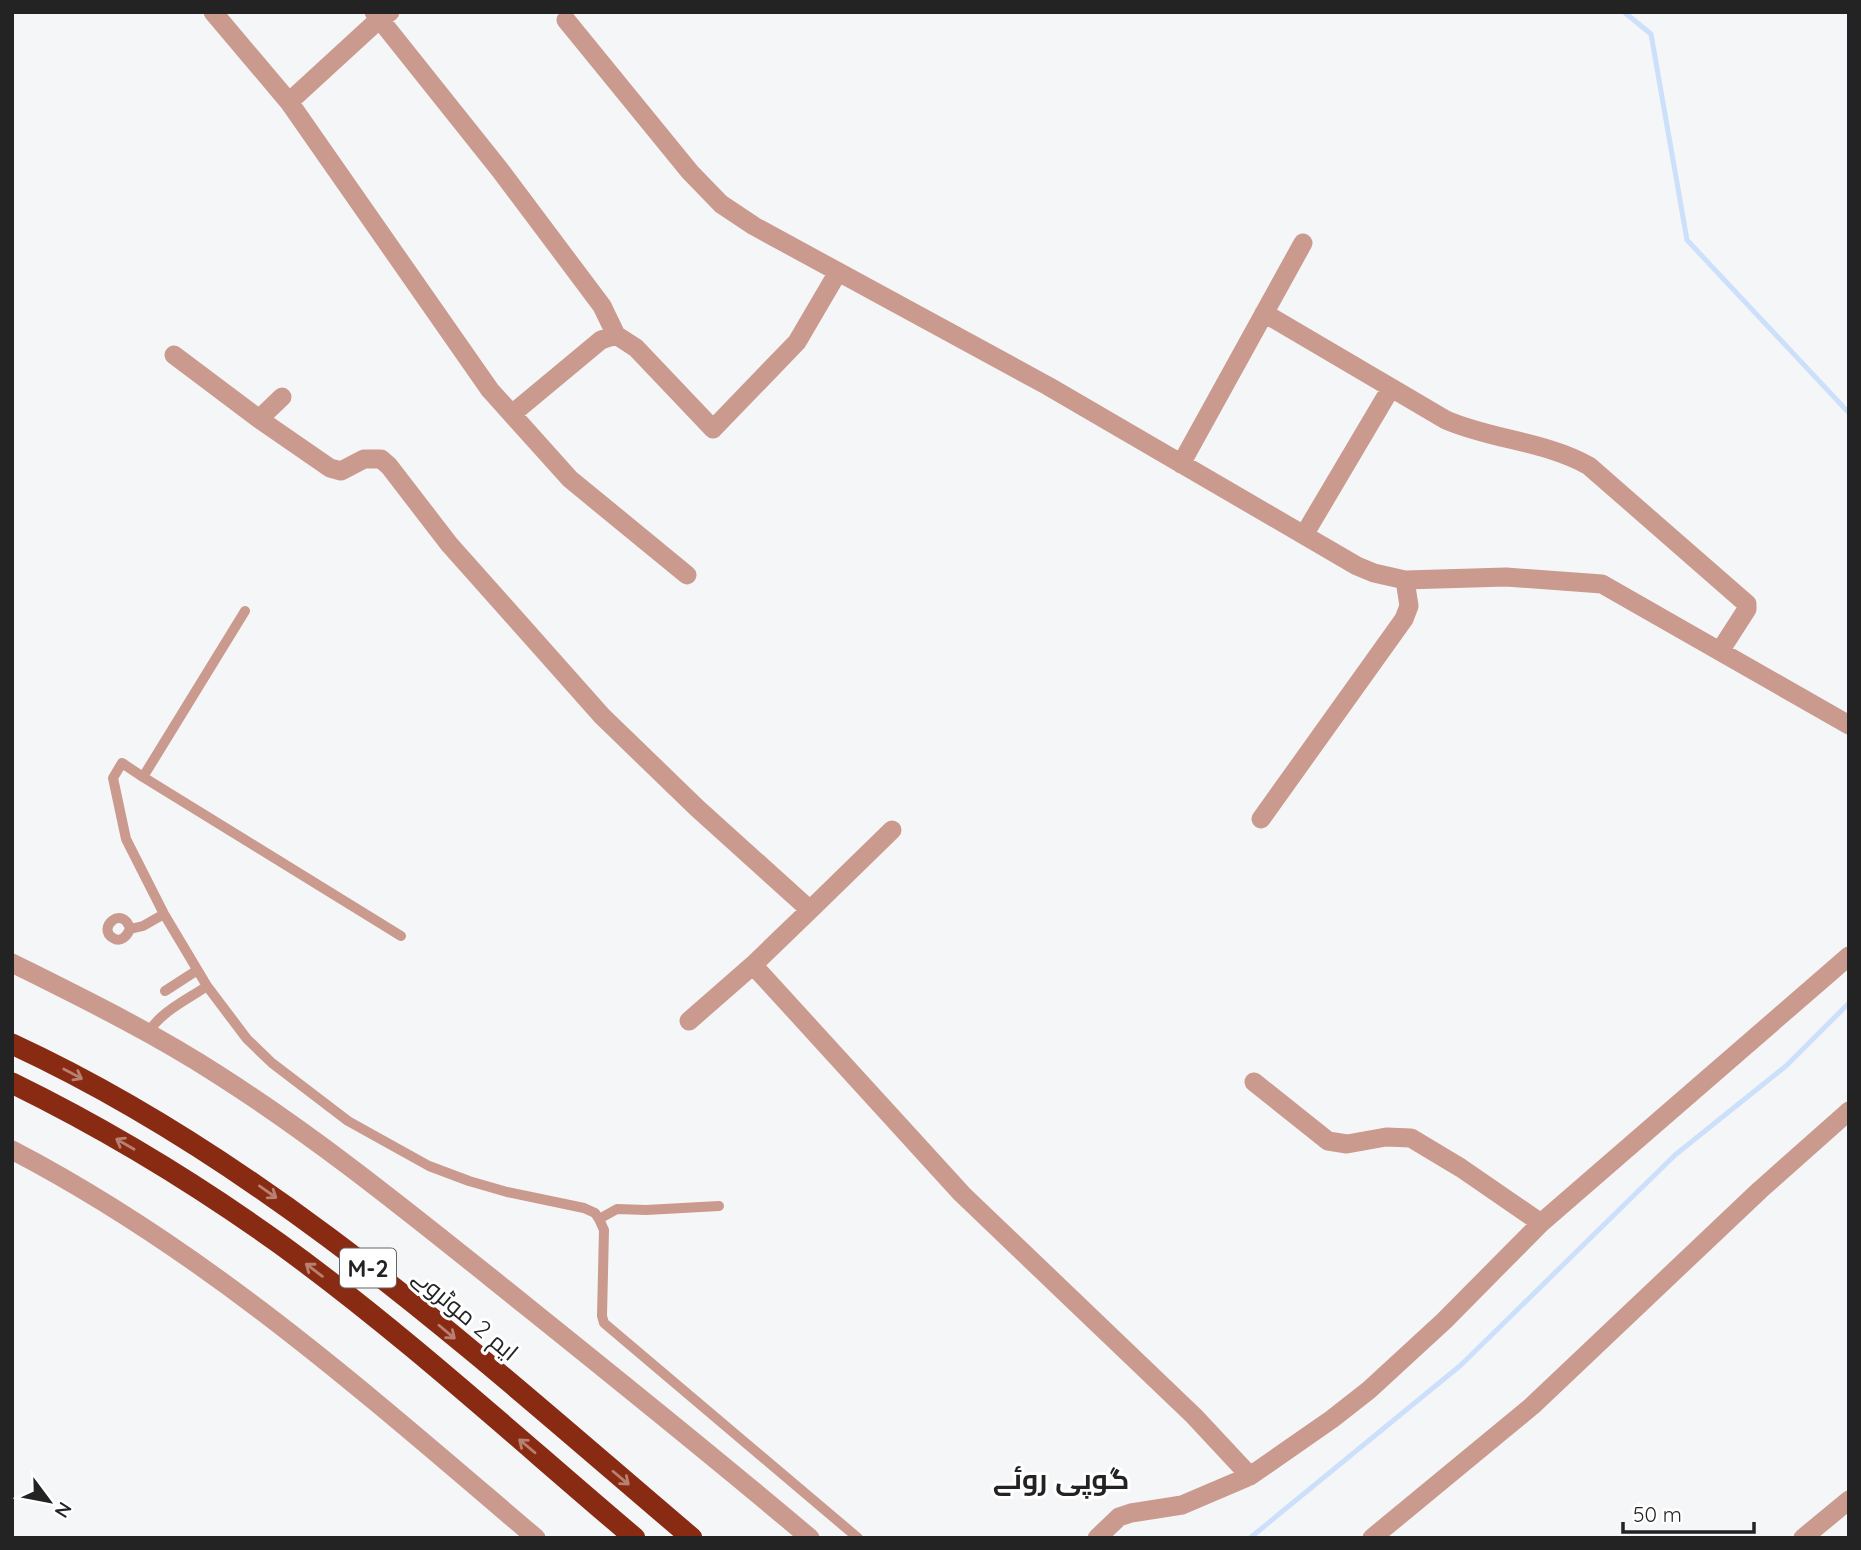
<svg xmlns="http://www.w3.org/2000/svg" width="1861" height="1550" viewBox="0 0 1861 1550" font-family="Quicksand,Cairo,sans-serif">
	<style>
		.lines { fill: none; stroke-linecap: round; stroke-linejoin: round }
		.stream { stroke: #ccdffb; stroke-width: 5 }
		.service { stroke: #ca9a8e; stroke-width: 10 }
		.minor { stroke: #ca9a8e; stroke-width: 19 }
		.motorway { stroke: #892b13; stroke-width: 21 }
		.oneway { stroke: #b88071 }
		.labels { text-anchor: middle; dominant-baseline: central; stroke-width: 6; stroke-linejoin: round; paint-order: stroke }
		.shield { fill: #fff; stroke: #656566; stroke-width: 2 }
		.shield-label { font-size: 23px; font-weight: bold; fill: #232324 }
		.street-label { font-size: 24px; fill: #232324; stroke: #fff }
		.quarter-label { font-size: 28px; font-weight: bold; fill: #232324; stroke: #fff }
	</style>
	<rect width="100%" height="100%" fill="#f5f6f8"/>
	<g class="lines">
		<!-- stream -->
		<path class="stream" d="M1624 12 1651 34 1687 240 1849 413
			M1250 1538 1461 1365 1675 1155 1786 1066 1849 1003"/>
		<!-- service -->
		<path class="service" d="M245 611 143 777 122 763 113 778 126 839 164 914 207 986 247 1039 272 1063 348 1121 429 1166 469 1181 507 1192 584 1208 595 1213 599 1219
			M143 777 401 936
			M130 929C123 904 96 928 113 938 121 943 127 936 130 929L143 926 164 914
			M165 991 196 971
			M148 1033C160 1012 187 1000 207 986
			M719 1206 646 1210 617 1209 599 1219 604 1230 602 1316 604 1323 858 1538"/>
		<!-- minor -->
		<path class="minor" d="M213 12 289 102 490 390 570 479 687 575
			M374 12 500 170 602 306 616 335
			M566 20 690 172 721 204 754 226 1048 386 1357 566 1374 573 1405 580 1506 577 1602 584 1849 725
			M289 102 374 24 390 12
			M1264 313 1446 420C1492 440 1545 441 1589 466L1747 604V609L1720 651
			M174 355 259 419
			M282 397 259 419 330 468 341 471 364 459H381L389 466 449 544 602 716 697 808 810 910 753 965 962 1194 1194 1416 1250 1476
			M512 414 601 340 616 335 636 348 713 429 797 342 838 272
			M1181 464 1303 243
			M1304 535 1391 388
			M1261 819 1404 619 1409 606 1405 580
			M810 910 892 830
			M12 963C82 998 152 1032 217 1074 313 1135 401 1206 490 1277 597 1363 705 1449 810 1538
			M689 1021 753 965
			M1254 1082 1328 1141 1347 1144 1386 1137 1411 1138 1461 1168 1541 1223
			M12 1150C208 1252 369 1396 536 1538
			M1097 1538 1119 1517 1131 1513 1182 1505 1250 1476 1332 1419 1369 1390 1444 1321 1541 1223 1849 956
			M1372 1538 1532 1406 1760 1190 1849 1111
			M1803 1538 1849 1500"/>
		<!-- motorway -->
		<path class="motorway" d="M12 1044C269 1163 479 1357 692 1538
			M12 1083C106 1129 195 1183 280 1244 404 1334 518 1439 635 1538"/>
	</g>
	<!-- one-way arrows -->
	<defs><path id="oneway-shaft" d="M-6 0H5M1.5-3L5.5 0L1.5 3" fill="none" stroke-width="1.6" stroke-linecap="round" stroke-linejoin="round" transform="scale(1.75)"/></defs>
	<g class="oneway">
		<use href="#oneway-shaft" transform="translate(73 1074) rotate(28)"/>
		<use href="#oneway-shaft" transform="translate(125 1144) rotate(-150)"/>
		<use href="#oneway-shaft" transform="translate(268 1192) rotate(35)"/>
		<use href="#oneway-shaft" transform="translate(314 1270) rotate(-143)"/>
		<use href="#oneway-shaft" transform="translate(447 1332) rotate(40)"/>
		<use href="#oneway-shaft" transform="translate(527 1446) rotate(-140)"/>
		<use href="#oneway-shaft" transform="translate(621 1478) rotate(40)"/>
	</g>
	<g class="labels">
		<!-- shield labels -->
		<rect class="shield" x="340" y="1248.5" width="56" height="39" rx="5"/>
		<g class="shield-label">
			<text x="368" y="1268">M-2</text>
		</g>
		<!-- street labels -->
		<g class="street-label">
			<text transform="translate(466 1314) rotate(40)">ایم 2 موٹروے</text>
		</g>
		<!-- quarter labels -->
		<g class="quarter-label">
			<text x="1061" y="1478">گوپی روئے</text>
		</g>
	</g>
	<!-- border -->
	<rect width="1861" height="1550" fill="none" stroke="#232324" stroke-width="28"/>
	<!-- north arrow -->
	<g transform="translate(49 1501) rotate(122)" stroke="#ffffff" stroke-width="5" paint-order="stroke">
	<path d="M0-5L12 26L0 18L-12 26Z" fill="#232324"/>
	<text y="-10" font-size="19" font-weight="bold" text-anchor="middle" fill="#232324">N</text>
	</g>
	<!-- scale -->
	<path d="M1623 1522v10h131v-10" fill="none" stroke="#232324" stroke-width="3.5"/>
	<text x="1633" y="1522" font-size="21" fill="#232324" stroke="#ffffff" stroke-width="5" paint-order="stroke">50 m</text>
</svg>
